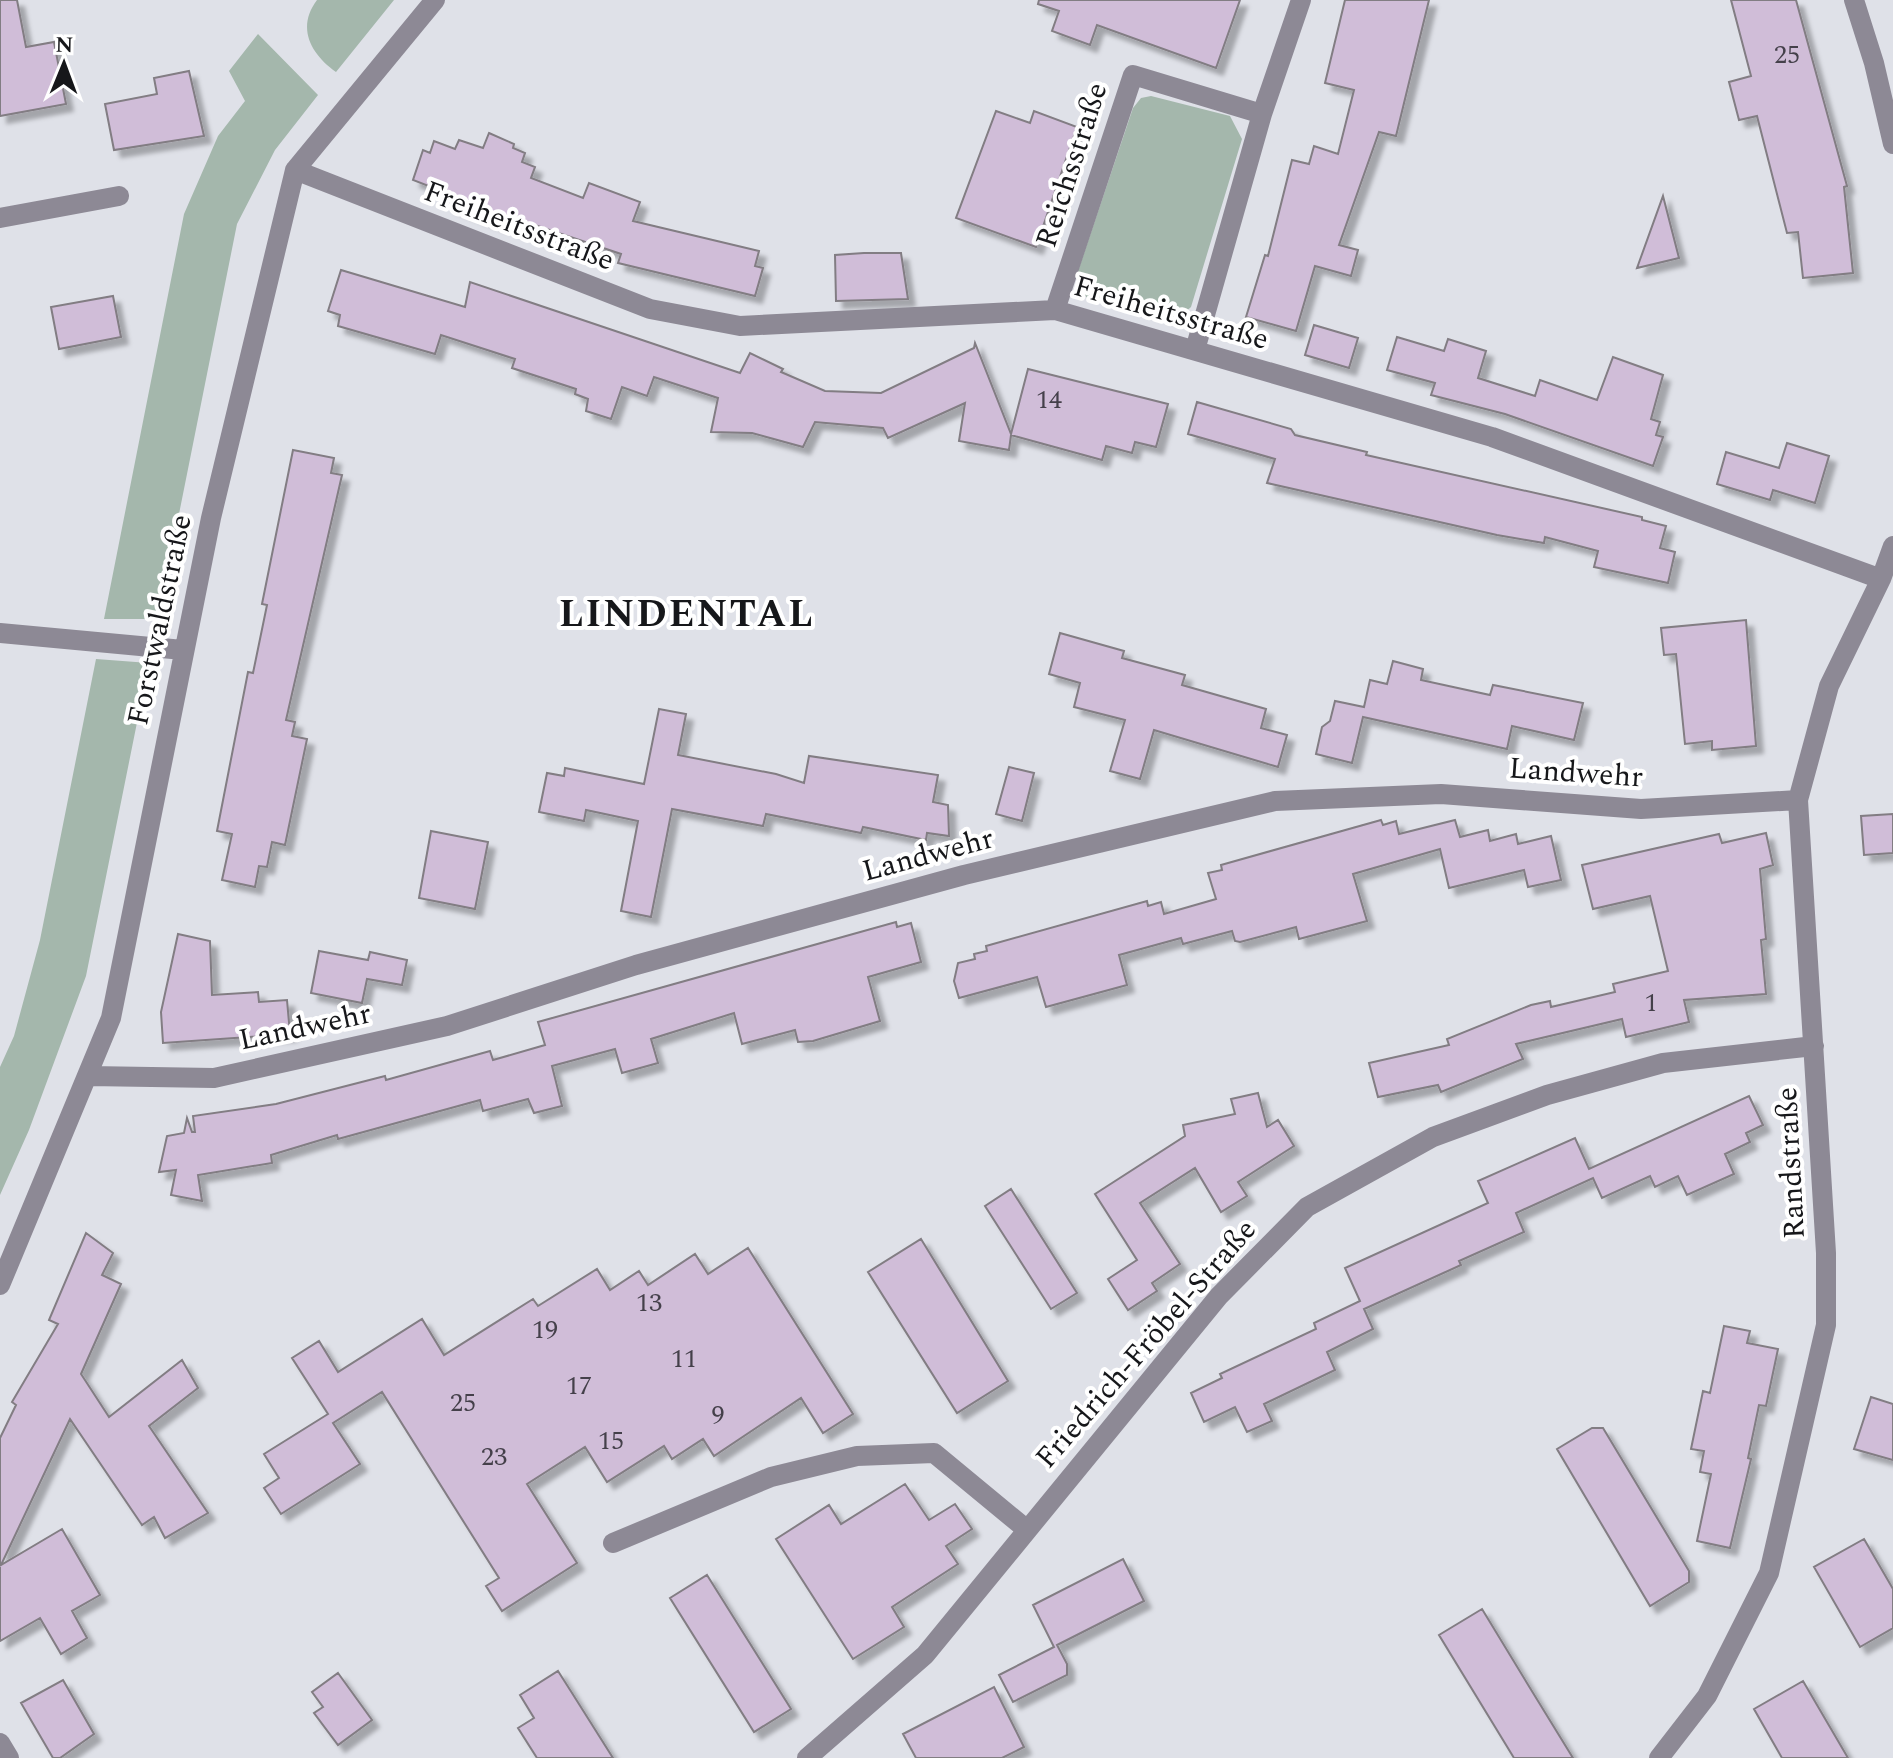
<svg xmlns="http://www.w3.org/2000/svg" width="1893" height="1758" viewBox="0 0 1893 1758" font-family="Spectral,serif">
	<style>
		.green { fill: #a4b7ac }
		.building { fill: #d0bdd8; stroke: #827d83; stroke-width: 2; filter: url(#shadow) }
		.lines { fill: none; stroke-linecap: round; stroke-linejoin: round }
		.minor { stroke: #8d8995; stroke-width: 20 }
		.labels { text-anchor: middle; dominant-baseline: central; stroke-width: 8; stroke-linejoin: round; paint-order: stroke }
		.number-label { font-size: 26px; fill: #44404a }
		.street-label { font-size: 30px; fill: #16171a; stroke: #fff }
		.district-label { font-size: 38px; font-weight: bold; letter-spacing: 2px; fill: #16171a; stroke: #fff }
	</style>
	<defs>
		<filter id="shadow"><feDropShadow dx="7" dy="7" stdDeviation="2" flood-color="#0004"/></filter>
	</defs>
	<rect width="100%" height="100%" fill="#dfe1e8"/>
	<!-- green -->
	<path class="green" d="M317 0H394L336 72C311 54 296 28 317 0Z
		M258 34 318 95 275 150 237 224 158 619H104L184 214 218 136 245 101 229 71Z
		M1151 96 1230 116 1242 139 1191 307 1181 316 1170 319 1087 298 1079 288 1077 274 1133 108 1141 98Z
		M96 659 149 663 86 976 29 1130 0 1195V1067L14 1036 40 940Z"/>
	<!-- building -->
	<path class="building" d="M0 0H17L26 47 54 42 66 104 0 116Z
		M1039 0H1240L1216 68 1097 25 1090 45 1052 31 1059 11 1038 4Z
		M1345 0H1429L1396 136 1379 132 1339 245 1358 250 1351 276 1315 266 1296 331 1246 317 1265 255 1268 256 1292 160 1309 164 1314 146 1338 154 1354 90 1325 83Z
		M1731 0H1796L1847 186 1844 187 1853 273 1803 278 1798 232 1787 233 1757 116 1739 120 1729 82 1751 76Z
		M189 71 204 136 114 150 105 104 157 94 154 78Z
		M996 111 1030 123 1034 111 1077 127 1036 247 956 218Z
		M489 133 514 144 513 148 525 153 522 162 535 167 531 178 583 198 589 183 640 202 633 221 759 251 755 266 763 268 755 296 618 263 621 254 502 214 499 224 449 205 452 195 413 180 423 150 430 153 434 141 455 149 459 140 483 148Z
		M1663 196 1679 258 1637 268Z
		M864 253H901L908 299 836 301 835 255Z
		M341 270 465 307 470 282 740 373 750 353 783 369 781 372 825 391 881 393 974 348 975 343 1011 434 1028 369 1168 404 1156 447 1135 442 1132 453 1106 446 1102 460 1011 435 1009 450 959 441 965 403 888 438 883 428 815 422 803 447 752 433 711 432 718 398 654 377 647 396 622 387 611 419 586 411 588 399 575 394 576 389 512 368 515 359 441 335 435 354 338 326 340 315 328 311Z
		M113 296 121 337 59 349 51 307Z
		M1314 325 1358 338 1349 368 1305 355Z
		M1397 337 1444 351 1448 339 1486 351 1478 378 1535 396 1540 380 1597 400 1613 357 1663 375 1651 419 1660 422 1656 435 1663 437 1653 466 1505 414 1431 395 1435 383 1387 370Z
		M1197 402 1291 429 1295 435 1367 452 1366 455 1642 517V520L1666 526 1660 548 1675 552 1668 583 1594 567 1598 551 1545 537 1544 543 1497 535 1267 483 1275 459 1188 434Z
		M1787 443 1829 456 1815 503 1773 490 1770 500 1717 484 1726 452 1779 468Z
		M293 450 334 458 331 473 342 475 286 720 295 722 292 736 307 739 285 845 272 842 267 867 259 866 255 887 222 880 232 834 217 831 248 672 253 673 267 605 262 604Z
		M1746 620 1756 746 1712 750V741L1685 744 1676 654 1664 655 1661 628Z
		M1060 633 1124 651 1122 658 1185 675 1182 685 1266 709 1261 728 1287 735 1278 767 1154 730 1140 779 1110 771 1125 720 1074 707 1080 683 1049 674Z
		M1393 661 1423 669 1421 680 1490 695 1493 685 1583 703 1574 740 1512 726 1507 749 1363 717 1352 763 1316 754 1322 727 1330 721 1335 701 1364 707 1370 680 1387 684Z
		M659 709 686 714 678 755 776 774 804 783 809 756 938 775 933 802 948 805 949 836 927 833 926 840 863 827 861 833 766 814 763 826 672 809 651 917 621 911 638 821 586 810 584 821 539 812 547 773 564 776 565 768 644 784Z
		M1009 767 1034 773 1022 821 996 814Z
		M1893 814V853L1864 855 1861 816Z
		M1381 820 1383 825 1396 821 1399 834 1455 820 1460 837 1488 830 1490 841 1516 834 1518 844 1551 836 1561 880 1528 887 1524 870 1449 888 1440 849 1353 874 1367 921 1299 939 1296 927 1240 942 1235 941 1232 931 1183 944 1181 938 1119 955 1127 985 1046 1007 1037 977 959 998 954 981 958 963 975 959 974 954 987 951 986 946 1147 901 1148 906 1161 902 1164 914 1216 899 1208 873 1222 870 1221 865Z
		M431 831 488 842 475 909 419 898Z
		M1766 833 1773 865 1760 869 1766 939 1761 940 1766 994 1684 1000 1689 1022 1626 1037 1622 1019 1516 1044 1523 1059 1441 1092 1438 1085 1378 1097 1369 1063 1449 1045 1447 1039 1531 1005 1550 1001 1551 1007 1615 992 1613 984 1668 971 1650 896 1593 909 1582 865 1719 834 1722 843Z
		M896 922 897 927 911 923 921 962 868 977 880 1021 813 1041 798 1042 795 1030 742 1044 734 1013 651 1039 658 1063 622 1073 615 1049 552 1066 562 1106 534 1113 528 1099 483 1111 480 1100 338 1139 337 1135 271 1155 272 1163 198 1175 202 1201 171 1195 176 1170 159 1172 167 1136 184 1133 187 1118 192 1132H195L193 1116 276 1104 385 1076 386 1080 490 1051 493 1060 545 1045 538 1022Z
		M178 934 210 941 212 995 258 992 259 1002 287 1000 290 1034 163 1043 161 1012Z
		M319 951 368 960 370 952 407 960 402 985 367 979 362 1003 311 993Z
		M1258 1093 1267 1127 1278 1120 1294 1146 1238 1182 1247 1196 1221 1212 1195 1168 1140 1203 1180 1264 1152 1283 1157 1291 1128 1310 1108 1279 1137 1260 1095 1194 1185 1136 1183 1125 1235 1114 1231 1099Z
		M1749 1096 1763 1125 1746 1133 1750 1142 1725 1154 1734 1174 1687 1195 1678 1176 1655 1187 1650 1176 1602 1198 1593 1178 1516 1213 1524 1232 1459 1261 1461 1265 1364 1309 1373 1329 1327 1352 1335 1370 1264 1404 1272 1421 1247 1432 1235 1407 1204 1422 1191 1393 1222 1378 1220 1374 1316 1329 1314 1323 1360 1301 1345 1268 1488 1203 1478 1181 1575 1138 1589 1169Z
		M1011 1189 1077 1293 1051 1309 985 1206Z
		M86 1233 113 1253 102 1275 121 1284 81 1374 109 1417 182 1360 198 1388 149 1426 208 1513 165 1538 154 1517 142 1525 70 1419 1 1565 62 1529 100 1595 72 1611 87 1638 61 1654 40 1618 0 1641V1438L16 1405 12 1402 58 1324 49 1320Z
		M921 1239 1008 1381 957 1413 868 1272Z
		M748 1248 853 1414 823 1433 801 1398 714 1456 703 1439 672 1459 664 1446 607 1482 585 1447 527 1484 577 1563 502 1611 486 1586 499 1578 382 1392 333 1423 360 1464 281 1514 264 1488 279 1478 264 1454 328 1414 292 1358 319 1341 338 1372 422 1319 444 1355 533 1299 538 1306 597 1269 610 1290 639 1271 648 1285 695 1254 708 1274Z
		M1724 1326 1750 1331 1747 1343 1778 1349 1766 1406 1759 1405 1748 1458 1751 1459 1730 1548 1697 1541 1711 1474 1700 1472 1704 1451 1691 1449 1703 1391 1710 1393Z
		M1871 1397 1893 1404V1460L1854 1449Z
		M1592 1428H1603L1689 1571V1582L1650 1606 1557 1449Z
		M905 1484 929 1520 955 1504 972 1529 946 1546 958 1564 892 1607 904 1627 853 1659 776 1539 829 1505 841 1524Z
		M1864 1539 1893 1589V1628L1860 1647 1814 1567Z
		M1123 1559 1144 1601 1057 1645 1067 1664V1675L1013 1702 999 1675 1054 1647 1033 1605Z
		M707 1575 791 1709 754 1732 670 1598Z
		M1482 1609 1530 1688 1573 1758H1514L1439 1635Z
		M558 1671 572 1693 613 1758H537L518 1728 534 1718 520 1695Z
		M338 1673 372 1720 338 1745 314 1713 323 1707 312 1692Z
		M63 1680 94 1734 60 1758H53L21 1703Z
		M1803 1681 1848 1758H1782L1754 1709Z
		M994 1687 1024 1747 1002 1758H916L903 1734Z"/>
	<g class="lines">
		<!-- minor -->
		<path class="minor" d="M1854 0 1874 63 1893 144
			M295 170 650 309 740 326 1055 310 1492 437 1881 579
			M0 218 119 196
			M1055 310 1133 75 1262 114
			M1195 350 1262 114 1301 0
			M0 633 183 650
			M89 1076 214 1078 447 1026 636 965 964 875 1275 801 1441 794 1641 809 1798 800
			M0 1285 111 1018 211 518 295 170 435 0
			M613 1543 771 1477 857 1456 934 1453 1026 1529
			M0 1743 9 1758
			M807 1758 925 1655 1219 1296 1307 1207 1433 1137 1547 1095 1663 1063 1814 1046
			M1659 1758 1707 1696 1769 1573 1826 1325V1253L1798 800 1829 686 1881 579 1893 546"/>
	</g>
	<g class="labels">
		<!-- number labels -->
		<g class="number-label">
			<text x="1787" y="55">25</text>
			<text x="1049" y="400">14</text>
			<text x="1651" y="1003">1</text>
			<text x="649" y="1303">13</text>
			<text x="545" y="1330">19</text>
			<text x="684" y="1359">11</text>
			<text x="579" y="1386">17</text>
			<text x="463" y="1403">25</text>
			<text x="718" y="1415">9</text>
			<text x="611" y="1441">15</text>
			<text x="494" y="1457">23</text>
		</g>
		<!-- street labels -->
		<g class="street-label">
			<text transform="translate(1072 165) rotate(-72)">Reichsstraße</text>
			<text transform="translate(519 226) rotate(21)">Freiheitsstraße</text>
			<text transform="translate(1171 313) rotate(16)">Freiheitsstraße</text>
			<text transform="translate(160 620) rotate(-78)">Forstwaldstraße</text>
			<text transform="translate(1576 773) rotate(4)">Landwehr</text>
			<text transform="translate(928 855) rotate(-15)">Landwehr</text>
			<text transform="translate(305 1027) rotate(-12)">Landwehr</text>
			<text transform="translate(1791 1163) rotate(-93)">Randstraße</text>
			<text transform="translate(1146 1344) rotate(-49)">Friedrich-Fröbel-Straße</text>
		</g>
		<!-- district labels -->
		<g class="district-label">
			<text x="687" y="615">LINDENTAL</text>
		</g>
	</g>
	<!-- north arrow -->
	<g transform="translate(64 64) rotate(1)" stroke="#ffffff" stroke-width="6" paint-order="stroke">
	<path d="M0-6L14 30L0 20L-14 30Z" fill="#16171a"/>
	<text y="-12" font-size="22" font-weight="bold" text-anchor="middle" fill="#16171a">N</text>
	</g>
</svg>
